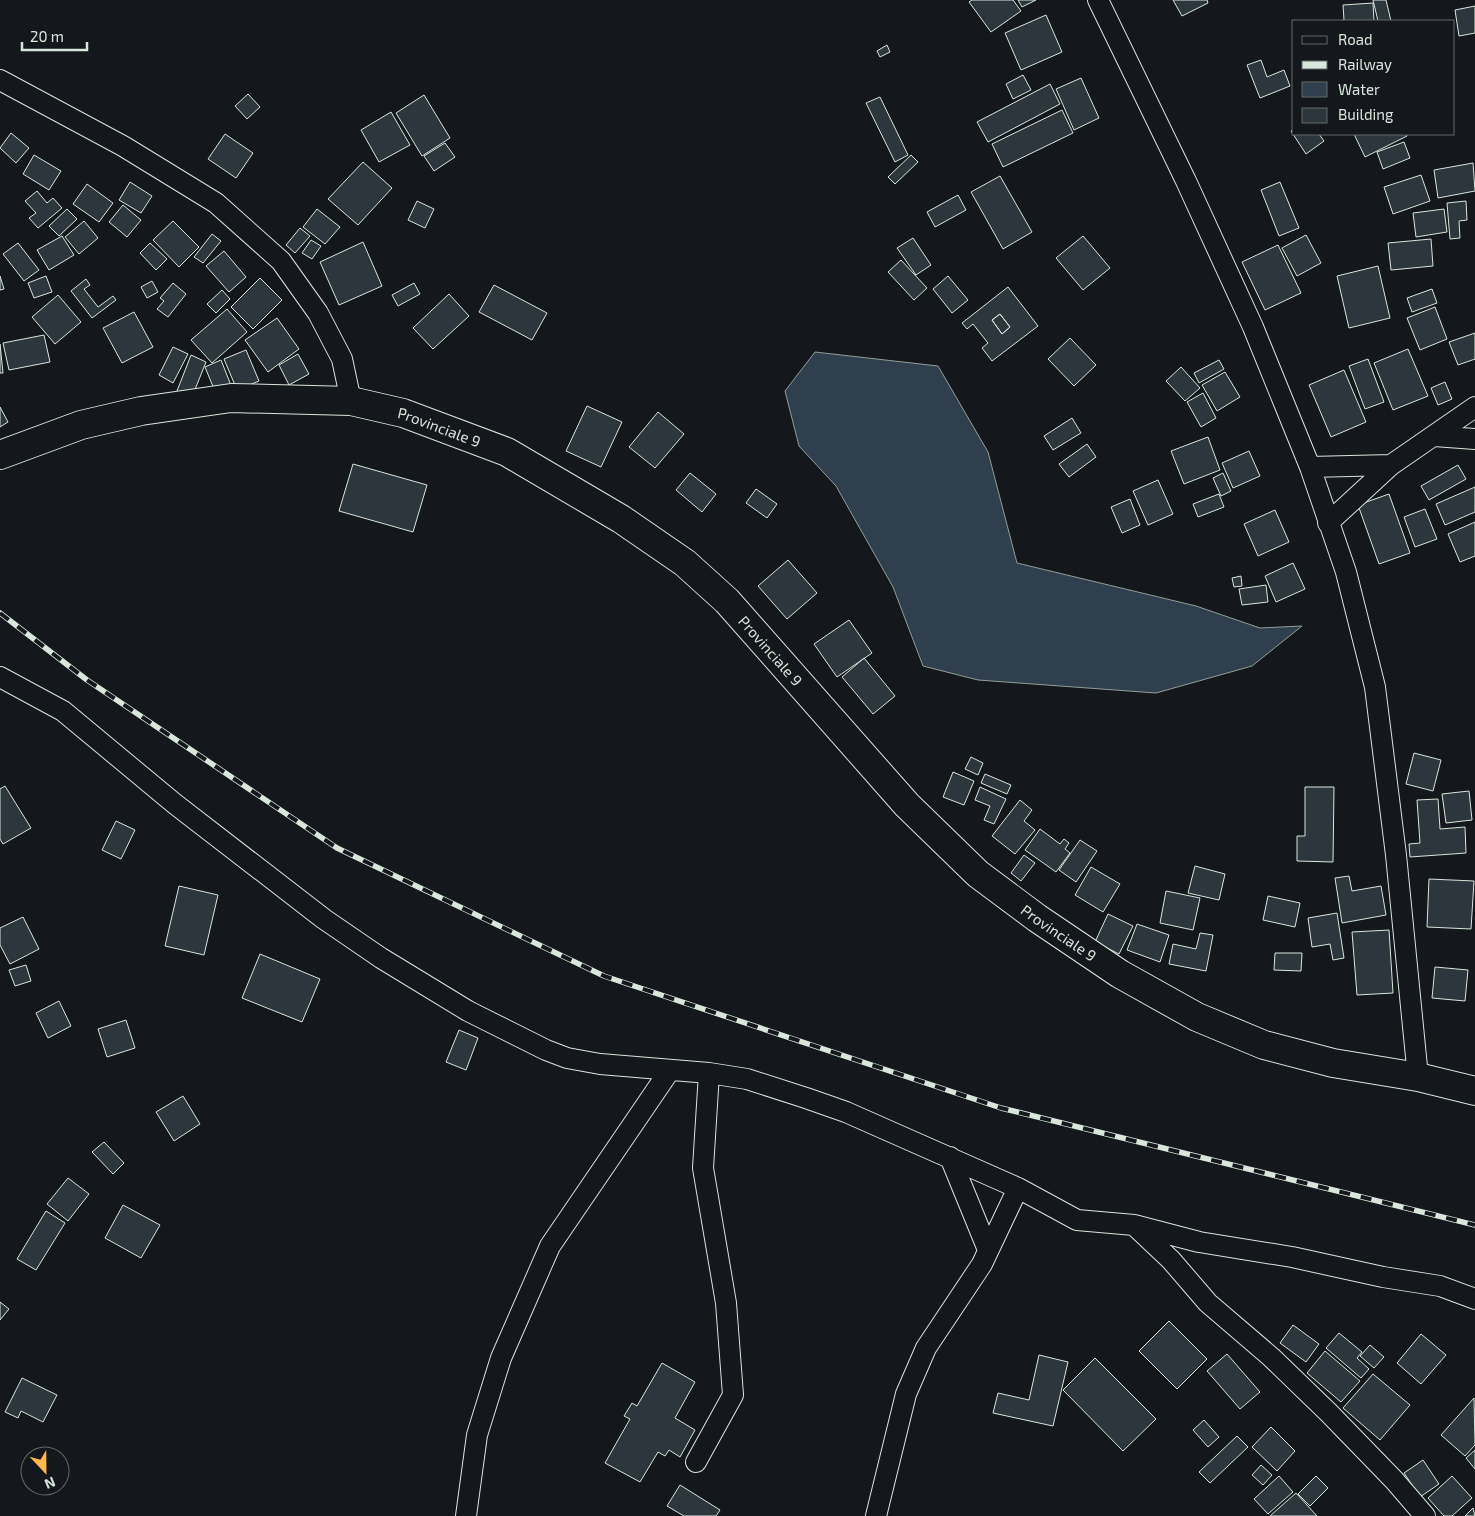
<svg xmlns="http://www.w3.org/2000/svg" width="1475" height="1516" viewBox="0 0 1475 1516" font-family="'Exo 2',sans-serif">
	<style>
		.water { fill: #2f3f4d; stroke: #939e99 }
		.building { fill: #2c363c; stroke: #d8e6dc; fill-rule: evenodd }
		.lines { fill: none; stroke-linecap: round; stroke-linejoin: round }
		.minor-casing { stroke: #d8e6dc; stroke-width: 22 }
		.primary-casing { stroke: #d8e6dc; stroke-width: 30 }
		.minor { stroke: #14181c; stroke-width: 20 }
		.primary { stroke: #14181c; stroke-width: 28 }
		.rail-casing { stroke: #d8e6dc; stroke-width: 5.5 }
		.rail { stroke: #14181c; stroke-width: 4; stroke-dasharray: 11; stroke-linecap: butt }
		.labels { text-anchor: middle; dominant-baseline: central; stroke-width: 4; stroke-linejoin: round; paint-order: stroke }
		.street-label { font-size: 15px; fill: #d8e6dc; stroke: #14181c }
	</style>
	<rect width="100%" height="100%" fill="#14181c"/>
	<!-- water -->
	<path class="water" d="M815 352 938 366 988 452 1017 563 1196 606 1260 628 1302 626 1252 666 1156 693 978 680 923 666 893 587 836 486 799 446 785 391Z"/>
	<!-- building -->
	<path class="building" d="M972 0H1013L1021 11 991 32 969 2Z
		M1018 0H1036L1022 7Z
		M1173 0H1207L1208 3 1182 16Z
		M1373 0H1386L1391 21H1378Z
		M1373 3 1374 21H1339L1344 20 1343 5Z
		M1475 6V33L1459 36 1455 10Z
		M1046 15 1062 52 1021 70 1005 33Z
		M887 45 890 52 880 57 877 51Z
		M1261 60 1267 77 1284 70 1290 86 1260 98 1247 65Z
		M1023 75 1031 90 1013 99 1006 84Z
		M1081 78 1099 118 1074 130 1056 89Z
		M1050 84 1060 104 988 142 977 122Z
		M248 94 260 107 247 119 235 106Z
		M424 95 450 138 422 156 396 113Z
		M880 97 908 155 895 162 866 103Z
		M1062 110 1073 133 1003 167 992 144Z
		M391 112 410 145 379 162 361 130Z
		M1294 129V134H1319L1324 141 1306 154 1291 131Z
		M11 133 29 148 16 163 0 148Z
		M225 134 253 153 236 178 208 159Z
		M1354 134H1406L1407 136 1365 157Z
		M1404 142 1410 158 1383 169 1377 152Z
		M445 143 455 157 434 171 424 156Z
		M34 155 61 171 49 190 23 174Z
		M911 155 918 162 895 184 888 177Z
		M363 162 392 188 358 225 328 199Z
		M1473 163 1475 191 1438 198 1434 170Z
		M1421 175 1430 201 1393 214 1384 187Z
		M1000 176 1032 232 1003 249 971 192Z
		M130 182 152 196 141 213 119 200Z
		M1280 182 1299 228 1279 236 1261 190Z
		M87 184 113 203 99 222 73 204Z
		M37 191 47 203 53 198 62 208 38 228 29 218 36 213 25 201Z
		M958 195 966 210 935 227 927 212Z
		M417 201 434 209 425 228 408 220Z
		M1466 201 1467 220 1459 221 1460 238 1450 239 1447 203Z
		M123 205 141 220 127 237 109 222Z
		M67 209 77 219 59 236 49 226Z
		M317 209 340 227 325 244 303 227Z
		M1444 209 1447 232 1416 237 1413 213Z
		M84 221 98 238 79 254 65 237Z
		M173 221 199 247 179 267 153 240Z
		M300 228 310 236 295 253 286 245Z
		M212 234 221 241 203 263 194 257Z
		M1306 235 1321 263 1297 276 1282 248Z
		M62 236 74 255 49 270 37 250Z
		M1083 236 1110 268 1083 290 1056 258Z
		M913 238 931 265 916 275 897 248Z
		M1431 239 1433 266 1391 270 1388 243Z
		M311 240 321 246 312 259 302 253Z
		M363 242 382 286 339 305 320 262Z
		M18 243 39 270 24 281 3 254Z
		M150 243 167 259 156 270 140 253Z
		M1278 245 1301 293 1265 310 1242 262Z
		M224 251 246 277 229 292 206 266Z
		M901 260 927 288 914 300 888 272Z
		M1378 266 1390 318 1349 328 1337 276Z
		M0 276 4 289 0 290Z
		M46 276 52 292 34 298 28 283Z
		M948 276 968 300 952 313 933 289Z
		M260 278 282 300 253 329 231 307Z
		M86 279 90 285 84 289 98 307 113 296 116 300 92 318 71 291Z
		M152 281 158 292 147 298 141 287Z
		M173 283 186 294 168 317 157 309 164 301 160 298Z
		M414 283 420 294 398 306 392 295Z
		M494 285 547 313 532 340 479 312Z
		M1008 287 1038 326 992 361 982 348 988 343 973 324 967 329 962 323ZM1000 314 1010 327 1002 334 992 320Z
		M1432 289 1437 303 1412 312 1407 298Z
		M222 290 230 299 216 313 207 304Z
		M449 294 469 316 433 349 413 328Z
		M58 295 81 322 55 344 32 317Z
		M1435 307 1447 339 1420 350 1407 318Z
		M227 309 247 332 212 363 191 340Z
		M134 312 153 347 122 363 103 328Z
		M1000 314 1010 327 1002 334 992 320Z
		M277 318 299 349 268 372 245 340Z
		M1475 333V359L1458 365 1449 342Z
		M44 335 50 362 9 370 3 343Z
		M1070 338 1096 365 1074 386 1048 359Z
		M0 344 3 373H0Z
		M173 347 188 354 173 383 159 375Z
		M1408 349 1428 396 1393 410 1374 363Z
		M246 350 259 381 237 390 224 359Z
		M298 354 309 374 289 385 279 365Z
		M191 355 206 362 192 397 177 391Z
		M1368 359 1384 402 1365 409 1349 366Z
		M221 360 232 388 216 394 205 367Z
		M1219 360 1224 369 1199 383 1194 373Z
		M1181 367 1200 388 1185 401 1166 381Z
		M1344 370 1366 422 1331 437 1309 385Z
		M1225 372 1240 397 1217 411 1202 385Z
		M1445 382 1452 399 1438 405 1431 388Z
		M1203 393 1216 418 1201 427 1187 402Z
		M587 406 622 422 601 467 566 451Z
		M0 407 8 422 0 427Z
		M658 412 684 434 655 468 629 447Z
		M1072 418 1081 433 1053 450 1044 436Z
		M1208 437 1220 470 1184 484 1171 451Z
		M1087 444 1096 457 1069 477 1059 464Z
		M1249 451 1260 476 1233 488 1222 463Z
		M353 464 427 485 413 532 339 511Z
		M1458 465 1466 479 1429 500 1421 486Z
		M690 473 716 494 702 512 676 490Z
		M1223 473 1231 491 1221 496 1213 478Z
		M1158 480 1173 514 1148 525 1133 491Z
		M1475 487V512L1445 525 1436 504Z
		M756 489 777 504 767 518 746 503Z
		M1219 494 1224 507 1198 517 1193 504Z
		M1389 494 1410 553 1379 564 1358 505Z
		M1130 499 1140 525 1122 533 1111 507Z
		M1425 509 1437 539 1415 547 1404 517Z
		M1275 510 1289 542 1258 556 1244 524Z
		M1475 522V556L1460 562 1448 534Z
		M788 560 817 593 787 619 758 586Z
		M1293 563 1305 589 1276 602 1265 576Z
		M1241 576 1242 586 1234 587 1232 578Z
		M1266 585 1268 602 1242 605 1239 589Z
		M849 620 872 653 837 677 814 644Z
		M864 658 895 696 873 714 842 677Z
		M1414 753 1441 760 1433 791 1406 784Z
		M971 757 983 763 978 775 965 769Z
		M953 772 974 781 964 805 943 797Z
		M985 774 1011 785 1007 794 981 783Z
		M5 786 31 828 3 844 0 839V789Z
		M980 787 1006 799 994 824 984 820 990 806 975 800Z
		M1305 787H1334L1333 862 1297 861V836H1305Z
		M1469 791 1472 820 1446 823 1442 794Z
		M1438 799 1440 829 1465 827 1466 853 1410 857 1409 844 1420 843 1417 800Z
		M1020 800 1032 810 1024 821 1035 830 1015 854 992 836Z
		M116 821 135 830 121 859 102 850Z
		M1040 829 1060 844 1064 839 1069 843 1065 849 1070 853 1056 872 1025 850Z
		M1080 840 1097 851 1076 882 1059 870Z
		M1024 855 1035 863 1021 881 1011 873Z
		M1195 866 1225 874 1219 900 1188 893Z
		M1091 867 1120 884 1103 912 1075 895Z
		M1349 876 1352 891 1381 886 1386 915 1342 923 1335 878Z
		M1429 879 1474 881 1471 929 1427 927Z
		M179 886 218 895 204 955 165 946Z
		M1166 891 1200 898 1193 930 1160 923Z
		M1268 896 1300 903 1295 927 1263 920Z
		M1337 913 1344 958 1333 960 1330 944 1312 947 1308 918Z
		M1108 914 1133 926 1119 954 1095 942Z
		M23 917 39 949 10 964 0 945V928Z
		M1137 924 1169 935 1160 962 1127 950Z
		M1389 930 1393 993 1357 995 1352 932Z
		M1200 933 1213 935 1206 971 1169 964 1173 944 1196 949Z
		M1275 953H1302L1301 971 1274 970Z
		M260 954 320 979 302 1022 242 998Z
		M26 965 31 981 15 986 9 970Z
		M1435 967 1468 970 1465 1001 1432 998Z
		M59 1001 71 1026 48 1038 36 1013Z
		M126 1020 135 1048 107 1057 98 1029Z
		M459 1030 478 1038 466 1070 446 1062Z
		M183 1096 200 1124 174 1141 156 1112Z
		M104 1142 124 1163 113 1174 92 1152Z
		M68 1178 89 1194 68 1221 47 1204Z
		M123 1205 160 1225 141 1258 105 1238Z
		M46 1211 65 1223 36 1270 17 1259Z
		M0 1302 9 1309 0 1320Z
		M1169 1321 1207 1359 1177 1389 1139 1351Z
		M1293 1325 1319 1344 1306 1362 1280 1343Z
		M1339 1333 1362 1352 1357 1358 1369 1369 1361 1378 1326 1348Z
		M1421 1334 1446 1355 1421 1384 1397 1363Z
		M1370 1345 1384 1357 1374 1368 1360 1356Z
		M1325 1351 1360 1381 1341 1402 1307 1373Z
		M1227 1354 1260 1392 1240 1409 1207 1371Z
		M1039 1355 1068 1362 1053 1426 993 1413 998 1393 1029 1400Z
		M1095 1358 1156 1419 1123 1451 1063 1390Z
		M662 1363 695 1382 675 1418 695 1430 680 1457 669 1450 665 1456 658 1452 640 1482 605 1463 630 1419 624 1416 632 1403 637 1406Z
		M1373 1374 1410 1405 1380 1440 1343 1408Z
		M22 1378 57 1395 43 1422 21 1411 18 1418 5 1412Z
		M1474 1398 1475 1445 1465 1456 1441 1435Z
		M1204 1420 1219 1437 1208 1447 1193 1430Z
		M1271 1427 1295 1451 1277 1471 1252 1447Z
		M1237 1436 1248 1447 1210 1483 1199 1472Z
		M1475 1450V1469L1466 1458Z
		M1423 1460 1439 1484 1420 1497 1404 1473Z
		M1261 1465 1272 1475 1263 1485 1252 1475Z
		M1279 1476 1293 1492 1268 1514 1254 1499Z
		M1316 1476 1328 1488 1310 1506 1298 1494Z
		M1452 1476 1472 1498 1452 1516H1444L1428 1498Z
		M680 1485 720 1510 716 1516H684L667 1506Z
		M1296 1493 1317 1516H1270Z
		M1473 1508 1475 1516H1465Z"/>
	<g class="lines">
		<defs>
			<path id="minor" d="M1098 0 1186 181 1253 327 1310 467 1346 572 1375 687 1396 855 1418 1077
				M0 80 123 146 216 203 281 261 318 313 342 359 351 401
				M1434 436 1475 439
				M1310 467 1391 465
				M1328 523 1391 465 1475 407
				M0 677 63 711 175 804 324 919 381 958 468 1011 546 1050 567 1058 600 1064 709 1073 747 1079 806 1098 846 1112 1018 1188 1077 1220 1134 1225 1199 1242 1292 1257 1383 1277 1440 1286 1475 1299
				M950 1157 988 1250
				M1135 1226 1171 1260 1208 1303 1271 1357 1329 1413 1394 1480 1425 1516
				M696 1462 733 1395 726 1303 703 1168 709 1073
				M466 1516 477 1435 501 1358 550 1246 670 1070
				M876 1516 906 1394 926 1348 982 1264 1018 1188"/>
			<g id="primary">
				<path id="s1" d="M0 455 81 425 141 411 231 398 351 401 403 413 507 452 621 519 685 563 727 601 907 805 978 874 1037 918 1120 974 1197 1017 1264 1045 1333 1063 1418 1077 1475 1091"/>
			</g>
		</defs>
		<!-- minor casing -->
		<use href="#minor" class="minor-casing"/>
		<!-- primary casing -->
		<use href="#primary" class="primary-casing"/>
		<!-- minor -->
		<use href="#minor" class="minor"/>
		<!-- primary -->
		<use href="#primary" class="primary"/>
		<defs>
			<path id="rail" d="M0 613 87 680 337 848 604 976 1001 1108 1475 1225"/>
		</defs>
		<!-- rail casing -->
		<use href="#rail" class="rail-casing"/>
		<!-- rail -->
		<use href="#rail" class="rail"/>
	</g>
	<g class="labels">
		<!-- street labels -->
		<g class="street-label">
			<text stroke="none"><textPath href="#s1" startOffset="451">Provinciale 9</textPath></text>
			<text stroke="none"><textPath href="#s1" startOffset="856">Provinciale 9</textPath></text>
			<text stroke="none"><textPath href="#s1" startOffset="1261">Provinciale 9</textPath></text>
		</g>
	</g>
	<!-- legend -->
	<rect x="1292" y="20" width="162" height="115" fill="#14181c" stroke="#626a69"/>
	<rect x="1302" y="36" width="25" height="8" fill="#14181c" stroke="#626a69"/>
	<text x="1338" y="45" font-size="15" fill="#d8e6dc">Road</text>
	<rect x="1302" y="61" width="25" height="8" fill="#d8e6dc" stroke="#626a69"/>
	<text x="1338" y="70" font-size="15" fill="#d8e6dc">Railway</text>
	<rect x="1302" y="82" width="25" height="15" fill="#2f3f4d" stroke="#626a69"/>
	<text x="1338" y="95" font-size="15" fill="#d8e6dc">Water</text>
	<rect x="1302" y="108" width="25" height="15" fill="#2c363c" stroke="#626a69"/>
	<text x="1338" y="120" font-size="15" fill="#d8e6dc">Building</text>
	<!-- north arrow -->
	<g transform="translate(45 1471) rotate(158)"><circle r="24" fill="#14181c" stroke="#626a69"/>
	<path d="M0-4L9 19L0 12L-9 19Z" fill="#ffb74d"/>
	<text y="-8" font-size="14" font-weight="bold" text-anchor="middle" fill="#d8e6dc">N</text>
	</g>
	<!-- scale -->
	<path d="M22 42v8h65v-8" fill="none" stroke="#d8e6dc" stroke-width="2.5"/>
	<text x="30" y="42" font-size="15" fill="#d8e6dc" stroke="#14181c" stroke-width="4" paint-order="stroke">20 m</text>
</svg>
